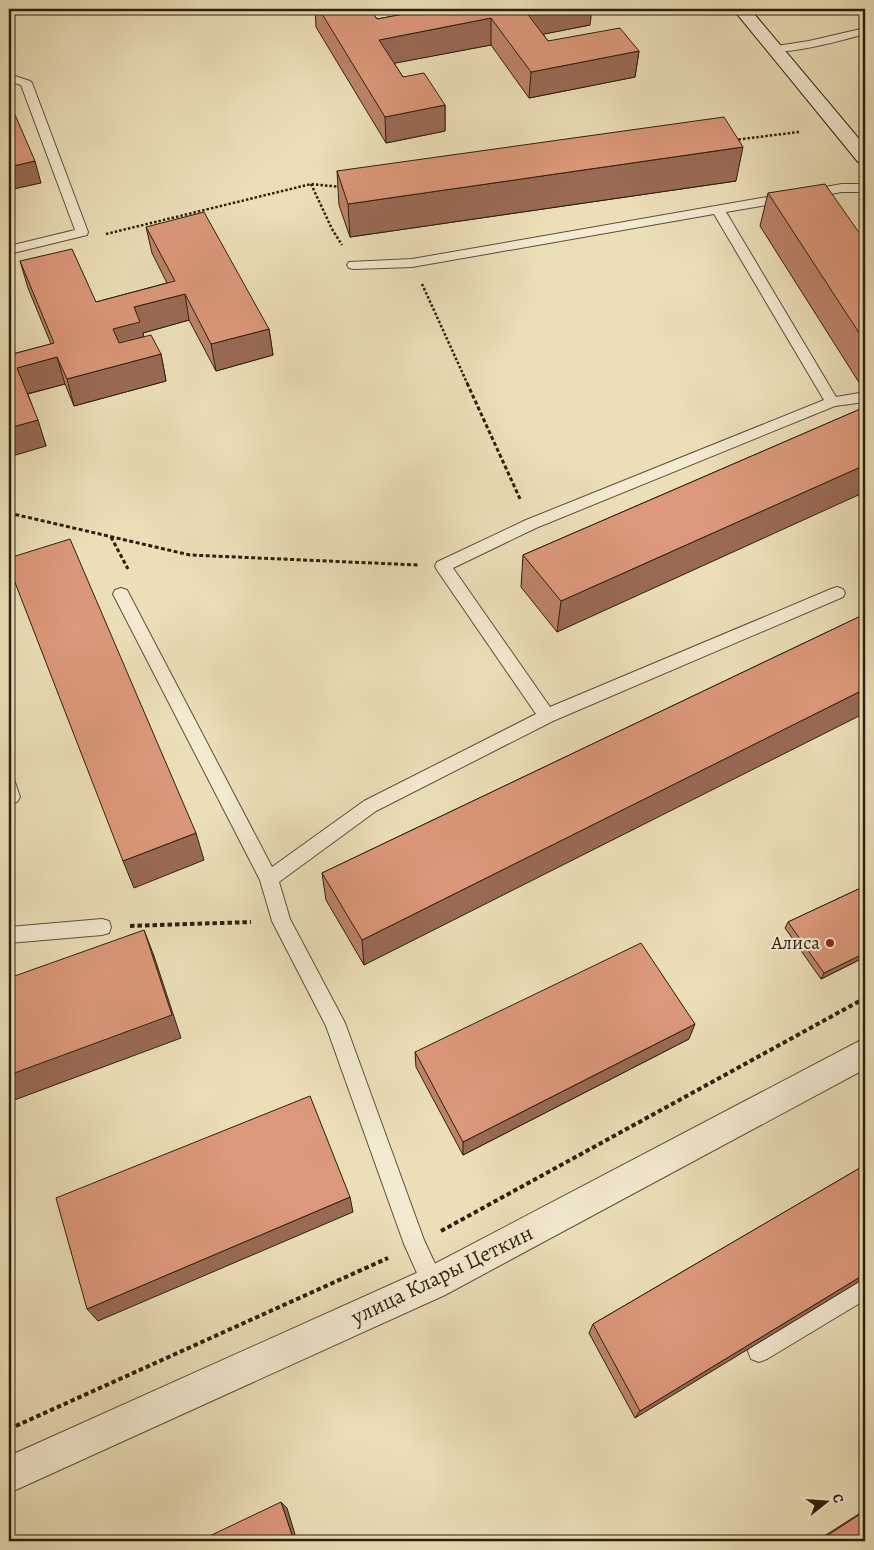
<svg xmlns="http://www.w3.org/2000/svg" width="874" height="1550" viewBox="0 0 874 1550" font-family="Alegreya,serif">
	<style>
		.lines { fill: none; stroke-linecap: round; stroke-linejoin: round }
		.lane-casing { stroke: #5c4f38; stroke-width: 2 }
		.street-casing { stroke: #5c4f38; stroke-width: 2 }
		.secondary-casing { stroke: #2c1f0d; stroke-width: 2 }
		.path-far2 { stroke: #2c1f0d; stroke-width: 2.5; stroke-dasharray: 2.5 2; stroke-linecap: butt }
		.path-far1 { stroke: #2c1f0d; stroke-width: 3; stroke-dasharray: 4 2.5; stroke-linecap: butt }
		.path { stroke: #2c1f0d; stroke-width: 4; stroke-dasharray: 4.5 3; stroke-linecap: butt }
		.lane { fill: #f3ead1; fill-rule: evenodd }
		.street { fill: #f3ead1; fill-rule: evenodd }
		.secondary { fill: #f3ead1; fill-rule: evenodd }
		.wall { fill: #bd8369; stroke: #2c1f0d }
		.shaded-wall { fill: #9a6a55; stroke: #2c1f0d }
		.building { fill: #dc987a; stroke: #2c1f0d }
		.poi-dot { fill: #8f2418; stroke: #f3ead1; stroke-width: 2 }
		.labels { text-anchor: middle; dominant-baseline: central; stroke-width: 4.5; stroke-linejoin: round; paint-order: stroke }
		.poi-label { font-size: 19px; fill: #2c1f0d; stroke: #f3ead1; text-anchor: end }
		.near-street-label { font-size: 22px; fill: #2c1f0d; stroke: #f3ead1 }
	</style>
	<rect width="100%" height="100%" fill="#ecdfb8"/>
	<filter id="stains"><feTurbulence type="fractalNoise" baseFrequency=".004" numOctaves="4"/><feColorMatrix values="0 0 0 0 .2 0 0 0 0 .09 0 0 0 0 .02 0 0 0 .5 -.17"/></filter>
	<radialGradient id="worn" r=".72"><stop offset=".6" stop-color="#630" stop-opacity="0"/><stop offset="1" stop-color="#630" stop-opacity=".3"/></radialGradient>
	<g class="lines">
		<defs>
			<path id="lane" d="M865 28V34C850 38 780 58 770 49L776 46 809 41Z
				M9 74 30 81 32 83 88 232 87 235 9 254V246L75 230 21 85 9 81Z
				M842 184H865V192H842L726 212 836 397 865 392V402L835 406 536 528 453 568 550 707 831 589 837 587 843 589 845 593 843 597 553 721 376 811 279 882 290 919 345 1023 424 1240 444 1283 441 1291 433 1294 425 1291 404 1244 326 1026 272 921 260 880 113 594 115 590 121 588 127 590 272 867 364 801 536 714 437 570 435 566 437 562 526 520 824 400 714 214 412 267 354 269 349 268 347 265 349 262 412 259Z
				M9 780 15 782 20 797 17 802 9 804Z
				M102 919 109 921 111 927 109 933 102 935 9 943V927Z
				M865 1277V1300L767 1359 759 1362 751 1359 748 1351 751 1343Z"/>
			<path id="street" d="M865 1038V1069L445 1295 9 1493V1456L421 1271Z"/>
			<path id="secondary" d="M733 9H750L865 146V164L858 162Z"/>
		</defs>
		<!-- lane casing -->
		<use href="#lane" class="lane-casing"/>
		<!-- street casing -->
		<use href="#street" class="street-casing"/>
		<!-- secondary casing -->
		<use href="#secondary" class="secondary-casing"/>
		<!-- path-far2 -->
		<path class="path-far2" d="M734 140 799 132
			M311 184 332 229 342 245
			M106 234 311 184 341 187
			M422 284 468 385"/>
		<!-- path-far1 -->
		<path class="path-far1" d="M467 383 521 501
			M9 513 190 555 418 565
			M111 537 128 569"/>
		<!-- path -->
		<path class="path" d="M130 926 251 922
			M441 1231 865 998
			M9 1429 388 1258"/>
		<!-- lane -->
		<use href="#lane" class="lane"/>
		<!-- street -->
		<use href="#street" class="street"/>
		<!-- secondary -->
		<use href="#secondary" class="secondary"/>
	</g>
	<!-- wall -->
	<path class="wall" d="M315 9H370L377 19 431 9 590 25 543 34 548 41 639 51 635 77 529 98 491 45 394 63 403 77 445 105V131L386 143 316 27Z
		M337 171 736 181 350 237 339 205Z
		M768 193 865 241V383L860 384 760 226Z
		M146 227 269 329 273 355 216 371 189 320 143 333 144 337 161 354 166 381 74 406 65 384 28 394 46 446 9 355 51 344 28 288 20 261 96 302 167 283 152 253Z
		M865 407 557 632 521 587 523 555Z
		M865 614 364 965 326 900 322 873Z
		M865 886V957L821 979 785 928 788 922Z
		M689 1039 463 1155 416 1067 415 1052Z
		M865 1165 635 1418 589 1333 593 1324Z
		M865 1510V1541H819L818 1540Z"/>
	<!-- shaded-wall -->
	<path class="shaded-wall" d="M541 9H592L590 25 524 38 526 12Z
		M491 18V45L380 66 379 40Z
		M639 51 635 77 529 98 531 72Z
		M445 105V131L386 143 385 117Z
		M743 147 736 181 350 237 348 204Z
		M35 161 41 183 9 190V167Z
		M185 294 189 320 143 333 146 348 119 355 113 329 134 307Z
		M269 329 273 355 216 371 211 344Z
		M161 354 166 381 74 406 67 379Z
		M57 357 65 384 26 394 17 368Z
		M865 369V383L860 384Z
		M38 420 46 446 9 457V428Z
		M865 465V492L557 632 561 601Z
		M865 689V713L364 965 362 940Z
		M196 833 204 860 134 888 123 861Z
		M144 930 154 956 181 1038 9 1102V1075Z
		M865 953V957L821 979 824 973Z
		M695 1024 689 1039 463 1155V1142Z
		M350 1197 353 1212 98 1321 87 1309Z
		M865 1274V1278L635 1418 640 1411Z
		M281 1502 287 1508 297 1541H294Z"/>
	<!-- building -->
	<path class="building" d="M319 9H370L377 19 431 9H541L526 12 548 41 620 28 639 51 531 72 491 18 379 40 403 77 424 73 445 105 385 117Z
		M9 101 35 161 9 167Z
		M724 117 743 147 348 204 337 171Z
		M825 184 865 241V342L768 193Z
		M204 212 269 329 211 344 185 294 134 307 140 322 113 329 119 343 151 335 161 354 67 379 57 357 17 368 38 420 9 428V355L54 343 20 261 72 249 96 302 175 281 146 227Z
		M865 407V465L561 601 523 555Z
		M70 539 196 833 123 861 9 567V558Z
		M865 614V689L362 940 322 873Z
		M865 886V953L824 973 788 922Z
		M144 930 172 1015 9 1075V978Z
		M641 943 695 1024 463 1142 415 1052Z
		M310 1096 350 1197 87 1309 56 1198Z
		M865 1165V1274L640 1411 593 1324Z
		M281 1502 294 1541H199Z
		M865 1511V1541H824L822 1539Z"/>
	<!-- markers -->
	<circle class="poi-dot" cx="830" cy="943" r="5"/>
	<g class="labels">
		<!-- poi labels -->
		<g class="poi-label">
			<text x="820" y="943">Алиса</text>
		</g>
		<!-- near-street labels -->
		<g class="near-street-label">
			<text transform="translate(442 1275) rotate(-26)">улица Клары Цеткин</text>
		</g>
	</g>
	<!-- margin -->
	<rect width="874" height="1550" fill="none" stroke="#ecdfb8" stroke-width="30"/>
	<rect x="10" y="10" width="854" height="1530" fill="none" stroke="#2c1f0d" stroke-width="2.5"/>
	<rect x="15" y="15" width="844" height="1520" fill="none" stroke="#2c1f0d"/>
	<!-- north arrow -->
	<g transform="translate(826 1502) rotate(73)" stroke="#f3ead1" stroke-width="4" paint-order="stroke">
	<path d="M0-4L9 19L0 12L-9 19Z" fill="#2c1f0d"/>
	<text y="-8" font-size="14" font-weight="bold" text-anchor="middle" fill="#2c1f0d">С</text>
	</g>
	<rect width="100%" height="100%" filter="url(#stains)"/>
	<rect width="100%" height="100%" fill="url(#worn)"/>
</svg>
